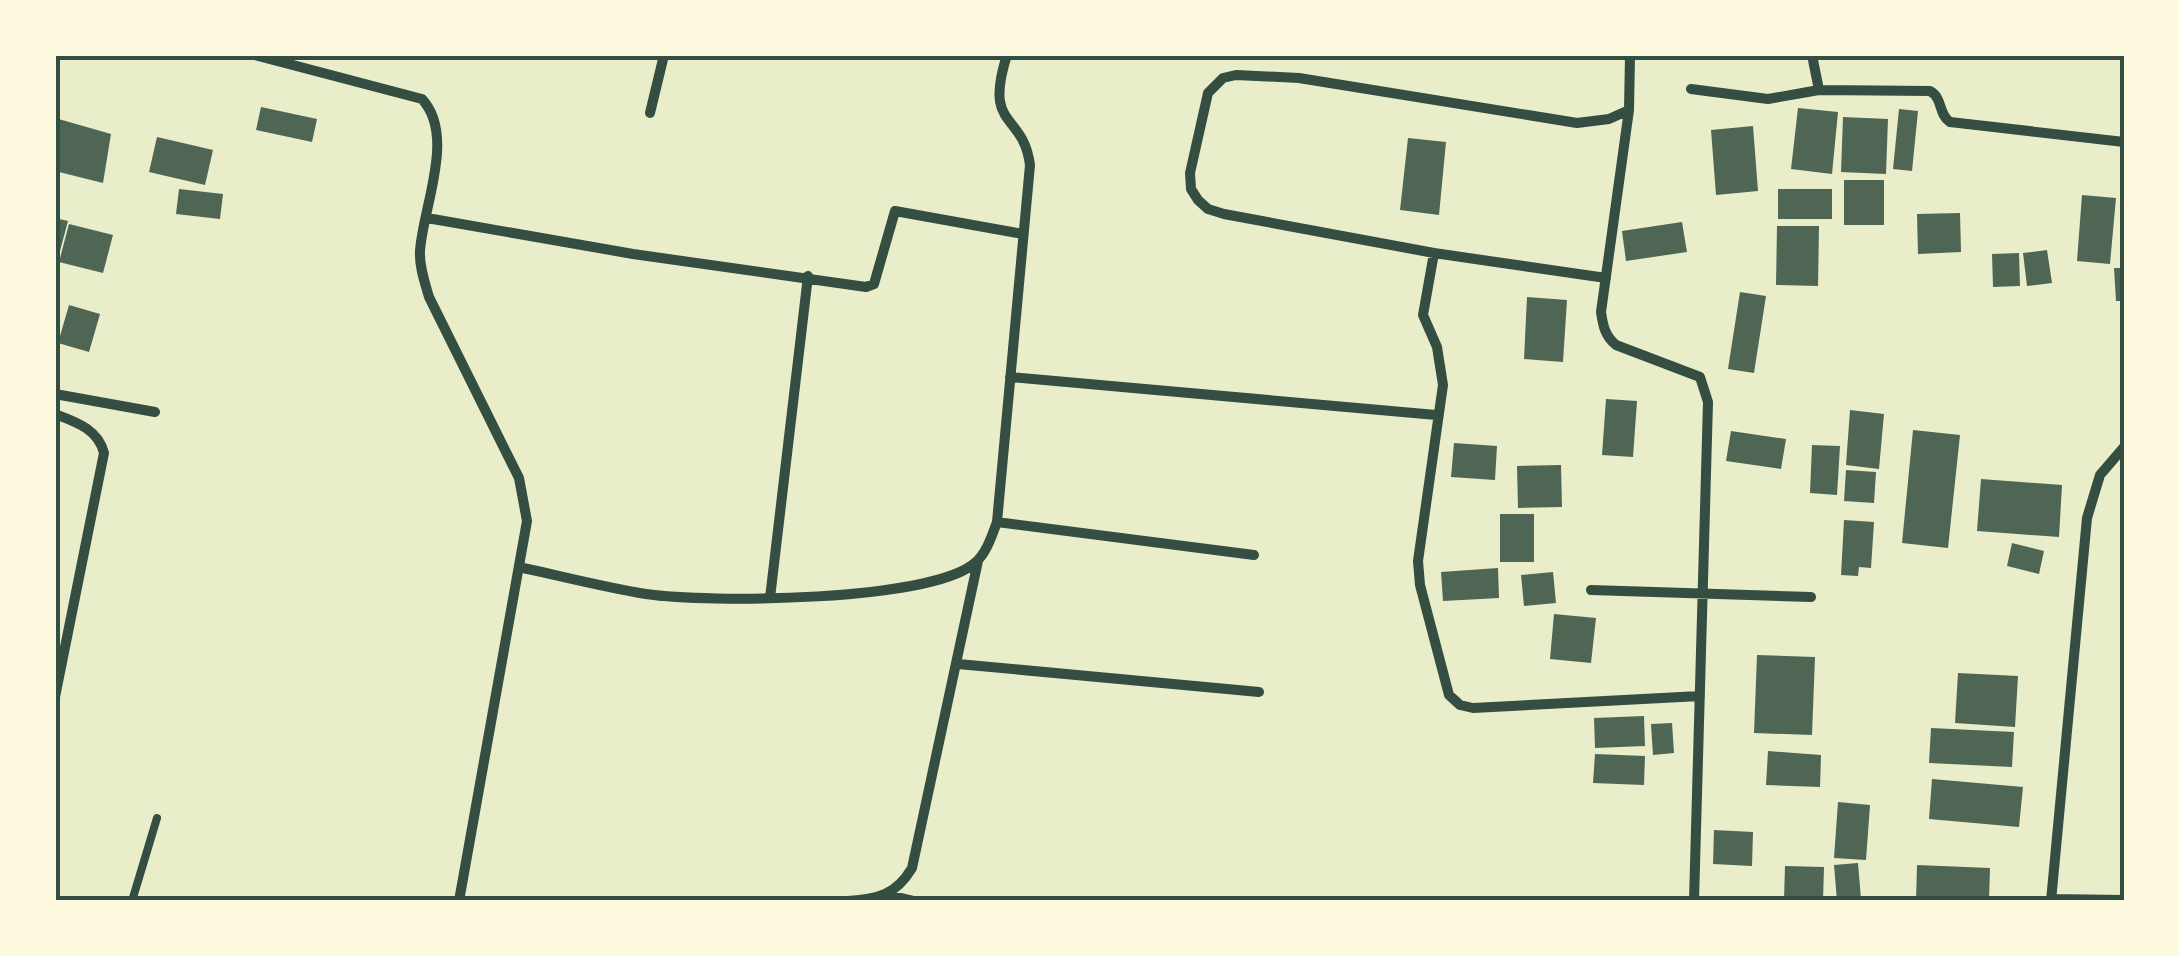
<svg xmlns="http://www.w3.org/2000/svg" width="2179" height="956" viewBox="0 0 2179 956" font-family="'Nunito Sans',sans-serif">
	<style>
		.building { fill: #4f6655 }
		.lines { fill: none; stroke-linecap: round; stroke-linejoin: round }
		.service { stroke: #344e41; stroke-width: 8 }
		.minor { stroke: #344e41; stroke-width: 10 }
		.neatline { fill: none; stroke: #344e41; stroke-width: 4 }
	</style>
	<rect width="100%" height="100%" fill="#e9edc9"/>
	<!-- building -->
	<path class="building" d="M261 107 317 119 312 142 256 130Z
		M1798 108 1838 112 1832 174 1791 169Z
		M1899 109 1918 111 1912 171 1893 169Z
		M1843 117 1888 119 1886 174 1841 172Z
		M55 118 111 134 103 183 55 171Z
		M1753 126 1758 191 1716 195 1711 130Z
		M157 137 213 150 205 185 149 172Z
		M1408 138 1446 142 1439 215 1400 210Z
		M1844 180H1884V225H1844Z
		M179 189 223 194 220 219 176 214Z
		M1778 189H1832V219H1778Z
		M2082 195 2116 198 2110 264 2077 261Z
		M1960 213 1961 252 1918 254 1917 214Z
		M55 218 68 221 56 266H55Z
		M1682 222 1687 252 1626 261 1622 231Z
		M69 224 113 235 103 273 59 262Z
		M1777 226H1819L1818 286 1776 285Z
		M2047 250 2052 283 2027 286 2023 253Z
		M2019 253 2020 286 1993 287 1992 254Z
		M2114 268H2124V301H2116Z
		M1740 292 1766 296 1754 373 1728 369Z
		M1527 297 1567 300 1563 362 1524 359Z
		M69 305 100 314 89 352 58 343Z
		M1606 399 1637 401 1633 457 1602 455Z
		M1850 410 1884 414 1879 469 1846 465Z
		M1913 430 1960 435 1948 548 1902 543Z
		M1731 431 1786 439 1781 469 1726 461Z
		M1454 443 1497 446 1495 480 1451 477Z
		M1812 445 1840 446 1837 495 1810 493Z
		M1561 465 1562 507 1518 508 1517 466Z
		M1846 470 1876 472 1874 503 1844 501Z
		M1981 479 2062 485 2059 537 1977 531Z
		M1500 514H1534V562H1500Z
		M1844 520 1874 522 1871 568 1859 567 1858 576 1841 575Z
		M2012 543 2044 551 2039 574 2007 566Z
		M1498 568 1499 598 1443 601 1441 572Z
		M1553 572 1556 603 1524 606 1521 575Z
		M1554 614 1596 618 1591 663 1550 659Z
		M1757 655 1815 657 1812 735 1754 733Z
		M1958 673 2018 676 2015 727 1955 723Z
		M1644 716 1645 746 1595 748 1594 718Z
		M1672 723 1674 753 1653 755 1651 724Z
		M1931 728 2014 732 2012 767 1929 763Z
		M1768 751 1821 755 1820 787 1766 785Z
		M1595 754 1645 756 1644 785 1593 783Z
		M1932 779 2023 787 2019 827 1929 819Z
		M1838 802 1870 805 1866 860 1834 858Z
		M1714 830 1753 832 1752 866 1713 864Z
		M1858 863 1861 899 1837 901 1834 865Z
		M1917 865 1990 868 1989 901H1916Z
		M1785 866 1824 867 1823 901 1784 900Z"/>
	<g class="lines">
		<!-- service -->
		<path class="service" d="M132 901 157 818"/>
		<!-- minor -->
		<path class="minor" d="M255 55 422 99C456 136 423 206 420 251 419 266 425 283 429 297L519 478 527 521 459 901
			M1630 55 1629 110 1601 312C1603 326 1605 336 1616 345L1700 377 1708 402 1694 901
			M1812 55 1819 90 1930 91C1943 98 1938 114 1950 122L2124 142
			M1691 89 1768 99 1819 90
			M650 113 664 55
			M427 218 633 254 866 287 874 284 895 211 1023 234
			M1434 253 1423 315 1437 347 1443 385 1418 561 1420 585 1449 695 1460 705 1473 708 1700 696
			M1606 278 1434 253 1224 214 1208 209 1198 200 1191 189 1190 173 1208 93 1223 78 1236 75 1299 78 1577 123 1609 119 1629 110
			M1010 377 1436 415
			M55 394 155 412
			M55 414C76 422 98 429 104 453L55 697
			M997 522 1254 555
			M519 567C561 576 603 587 646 594 706 603 933 602 976 562 987 552 992 535 997 522L1030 165C1023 111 983 130 1007 55
			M1591 590 1811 597
			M770 598 808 276
			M958 664 1259 692
			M889 895 914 901
			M2051 899 2124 900
			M848 901C878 899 896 895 912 868L978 561
			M2051 901 2087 518 2100 475 2124 447"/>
	</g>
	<!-- border -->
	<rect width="2179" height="956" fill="none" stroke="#fefae0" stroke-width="115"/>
	<rect x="58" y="58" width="2064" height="840" class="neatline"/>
</svg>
